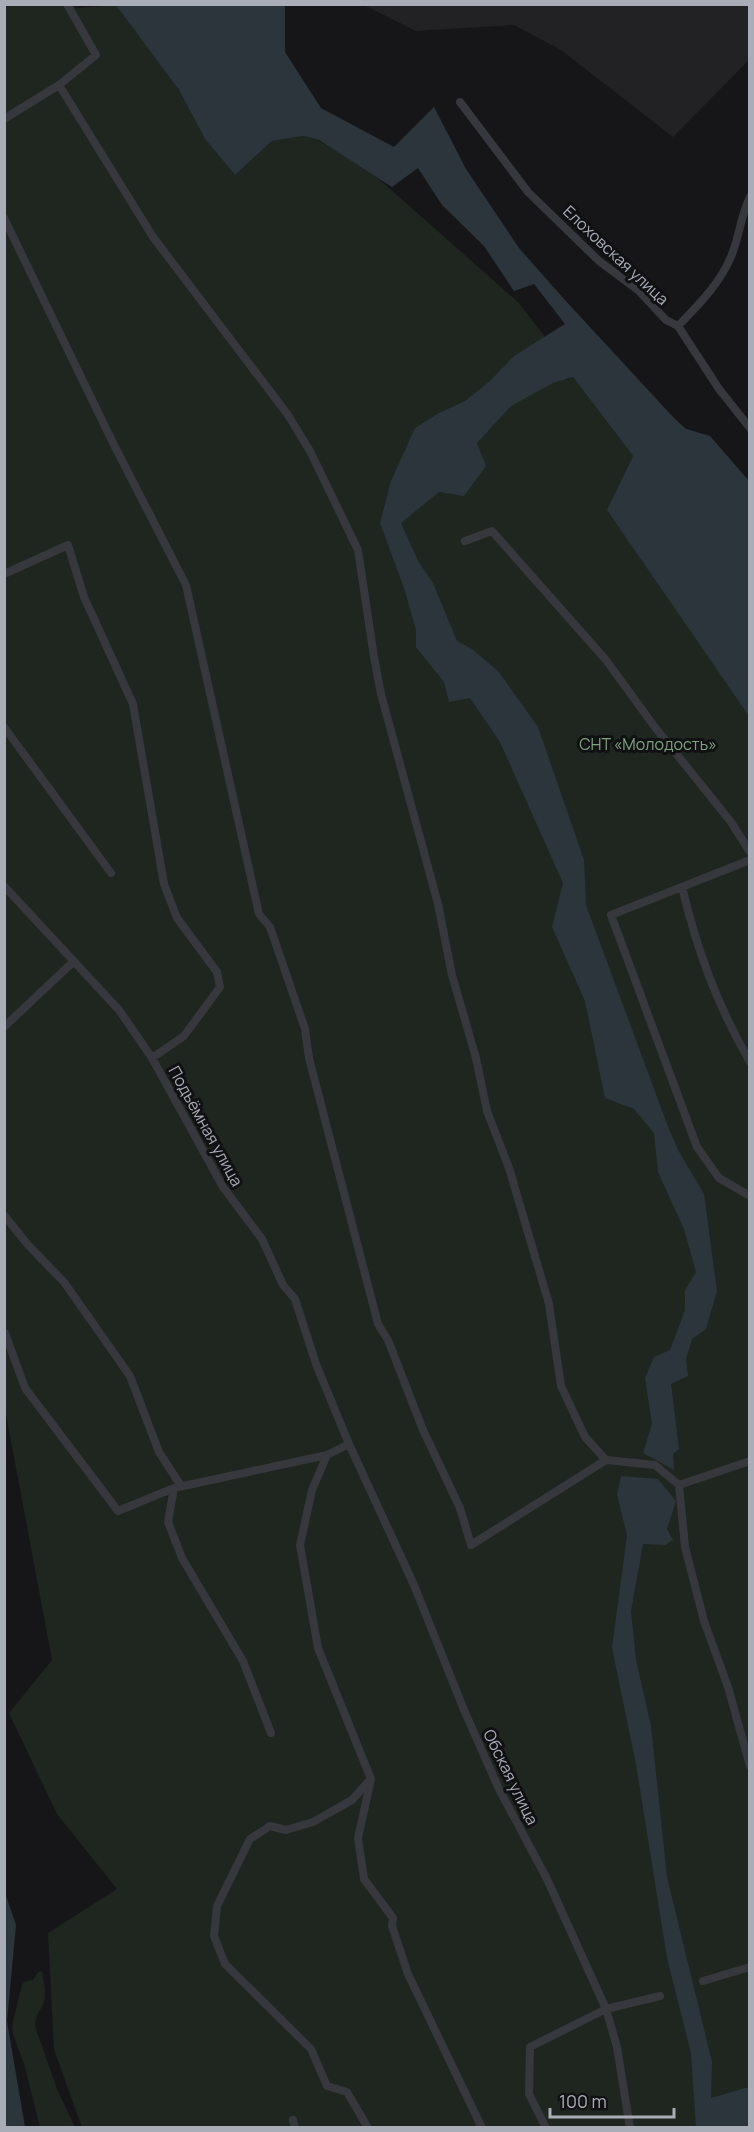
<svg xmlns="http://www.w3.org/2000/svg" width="754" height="2132" viewBox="0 0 754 2132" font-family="Manrope,sans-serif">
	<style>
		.built { fill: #222225 }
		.green { fill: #1e261f }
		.water { fill: #2c353c }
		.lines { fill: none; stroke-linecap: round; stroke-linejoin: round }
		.street { stroke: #37383d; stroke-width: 8 }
		.labels { text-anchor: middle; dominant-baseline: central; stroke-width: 6; stroke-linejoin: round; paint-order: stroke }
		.street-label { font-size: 16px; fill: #a8adb8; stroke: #111113 }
		.park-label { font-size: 16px; fill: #7fa381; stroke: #111113 }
	</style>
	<rect width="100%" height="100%" fill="#161618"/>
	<!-- built -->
	<path class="built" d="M364 5H749V60L673 137 561 50 514 25 416 31Z"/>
	<!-- green -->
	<path class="green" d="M73 4 75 8 117 5 179 90 205 139 235 175 272 141 304 136 318 140 371 172 519 303 551 345 566 380 573 377 633 456 614 496 749 689V2127H82L54 2050 48 1933 117 1889 57 1814 9 1713 52 1660 5 1409V5Z
		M42 1971C44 1981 46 1992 44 2002 41 2010 35 2016 35 2026L57 2089 75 2127H40L24 2064 13 2034 12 2025 22 1985 24 1982 33 1980 38 1972Z"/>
	<!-- water -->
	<path class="water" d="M116 5H285V52L321 108 394 147 434 107 466 169 519 248 564 299 674 418 686 429 710 436 749 481V716L607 510 633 456 573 377 553 383 511 406 477 443 486 466 464 496 439 492 401 523 418 561 433 583 457 641 472 649 498 671 538 727 584 860 586 905 667 1124 678 1150 704 1194 717 1291 706 1329 692 1339 686 1359 688 1376 671 1384 679 1449 673 1454 674 1470 643 1453 652 1424 645 1378 654 1357 670 1350 685 1310V1290L696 1272 684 1229 658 1172 654 1133 634 1109 605 1098 585 1001 552 927 563 883 500 742 470 698 449 702 444 682 416 647V630L404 588 380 523 391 481 415 428 439 413 465 401 490 381 514 356 565 324 534 284 514 291 484 246 442 205 418 168 392 187 319 140 304 136 272 141 235 175 205 139 179 90Z
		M621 1476 658 1479 676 1501 667 1529 673 1540 665 1545 643 1544 631 1611 636 1660 651 1726 667 1877 712 2062 711 2098 749 2087V2127H696L691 2053 667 1958 636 1764 612 1648 627 1535 617 1495Z
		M5 1893 16 1925 7 2021 25 2127H5Z"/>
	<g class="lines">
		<!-- street -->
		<path class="street" d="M59 85 153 237 288 415 310 451 358 550 374 657 381 694 438 904 452 975 476 1058 487 1111 509 1168 549 1304 561 1386 585 1437 606 1460
			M460 102 528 192 599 261 638 290 666 320 678 326 719 389 750 428
			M4 119 59 85 96 55 67 4
			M4 218 113 443 186 585 259 914 270 927 305 1029 309 1058 378 1324 388 1340 423 1430 460 1508 471 1545 606 1460 655 1465 679 1485 685 1547 704 1621 728 1687 750 1766
			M678 326C698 305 718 286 730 259 739 240 740 217 750 197
			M465 541 492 531 606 660 654 726 731 822 750 852
			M4 574 68 545 84 597 133 704 164 884 177 918 217 972 220 987 184 1036 152 1058
			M4 727 111 873
			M750 860 611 915 697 1147 719 1178 750 1196
			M4 886 119 1010 152 1058 223 1187 262 1239 283 1285 295 1299 316 1364 349 1444 414 1585 464 1710 499 1789 547 1879 606 2009 617 2047 630 2128
			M682 887C697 950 717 1005 750 1062
			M4 1027 74 961
			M4 1215 28 1245 64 1282 130 1376 159 1452 181 1486
			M5 1333 25 1388 118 1511 174 1488 327 1455 349 1444
			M327 1455 312 1490 300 1545 318 1648 371 1779 358 1838 364 1879 393 1918 392 1926 408 1974 482 2128
			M679 1485 750 1461
			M174 1488 168 1522 182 1558 243 1661 271 1733
			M703 1981 750 1967
			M293 2120 295 2128
			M368 2128 347 2092 327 2086 311 2049 225 1964 214 1936 217 1906 250 1839 270 1826 286 1830 313 1822 352 1800 369 1781
			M546 2128 529 2094 530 2047 606 2009 660 1996"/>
	</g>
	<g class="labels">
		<!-- street labels -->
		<g class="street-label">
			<text transform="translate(616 255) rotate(43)">Елоховская улица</text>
			<text transform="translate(206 1126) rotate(61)">Подъёмная улица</text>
			<text transform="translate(511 1777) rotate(64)">Обская улица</text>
		</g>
		<!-- park labels -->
		<g class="park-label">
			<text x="648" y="744">СНТ «Молодость»</text>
		</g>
	</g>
	<!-- border -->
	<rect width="754" height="2132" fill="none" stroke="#a8adb8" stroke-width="12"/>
	<!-- scale -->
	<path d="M550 2108v9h124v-9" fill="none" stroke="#a8adb8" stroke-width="3"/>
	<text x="559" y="2108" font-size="18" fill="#a8adb8" stroke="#111113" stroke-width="4.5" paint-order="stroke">100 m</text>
</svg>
